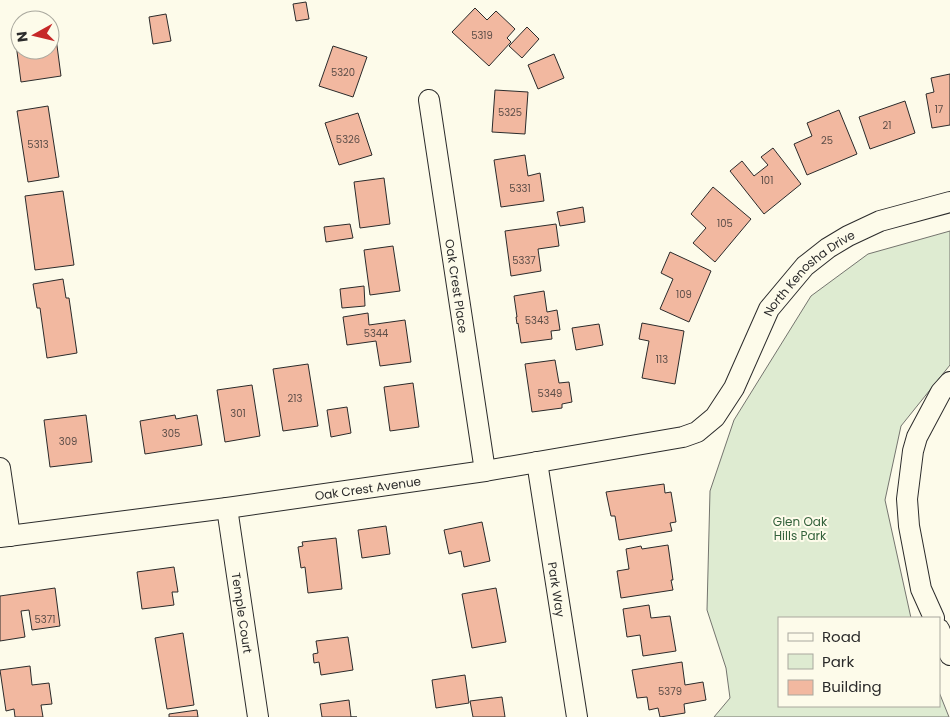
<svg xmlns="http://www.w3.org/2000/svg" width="950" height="717" viewBox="0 0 950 717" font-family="Poppins,sans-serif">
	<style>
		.green { fill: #deebd1; stroke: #74746e }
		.building { fill: #f2b8a0; stroke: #2b2b2b }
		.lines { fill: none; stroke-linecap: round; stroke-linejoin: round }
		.street-casing { stroke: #2b2b2b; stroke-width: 22 }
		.street { stroke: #fdfbea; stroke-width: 20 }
		.labels { text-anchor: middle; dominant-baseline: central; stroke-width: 4; stroke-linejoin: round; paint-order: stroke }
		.number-label { font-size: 10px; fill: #5d4e48 }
		.street-label { font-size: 12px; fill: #2b2b2b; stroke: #fdfbea }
		.park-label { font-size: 12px; fill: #34623c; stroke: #fdfbea }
	</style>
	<rect width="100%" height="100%" fill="#fdfbea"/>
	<!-- green -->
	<path class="green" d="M950 231V365L901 426 885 500 911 618H779V706H939V692L949 717H714L730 698 726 668 707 610 710 491 734 420 811 296 868 254Z"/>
	<!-- building -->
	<path class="building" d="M306 2 309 19 296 21 293 4Z
		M475 8 487 20 496 11 515 29 507 38 511 42 489 66 452 32Z
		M166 14 171 41 153 44 149 17Z
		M50 23H54L61 76 21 82 14 29 20 28V50H50Z
		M527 27 539 39 522 58 509 46Z
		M333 46 367 57 353 97 319 86Z
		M554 54 564 78 538 89 528 65Z
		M950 74V125L932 128 926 94 934 92 931 78Z
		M495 90 528 92 525 134 492 132Z
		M905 101 915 133 870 149 859 117Z
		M48 106 59 177 28 182 17 111Z
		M839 110 857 154 807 175 794 144 812 136 807 123Z
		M358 113 372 155 339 165 325 123Z
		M773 148 801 184 764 214 730 171 742 161 754 176 768 165 761 157Z
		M525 155 528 176 540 173 544 201 501 207 494 160Z
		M384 178 390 224 360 228 354 182Z
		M713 187 751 219 715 262 693 243 706 228 691 214Z
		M63 191 74 265 35 270 25 196Z
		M583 207 585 222 560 226 557 212Z
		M350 224 353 238 326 242 324 227Z
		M556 224 559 246 538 249 541 271 511 276 505 231Z
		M393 246 400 291 370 295 364 250Z
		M670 252 711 271 689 322 660 309 673 279 661 273Z
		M63 279 66 298H69L77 353 47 358 40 308H37L33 284Z
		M364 286 365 306 342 308 340 289Z
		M544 291 547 312 557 310 560 330 551 331 552 339 521 343 518 323 517 324 516 317H517L514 296Z
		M368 313 369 325 405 320 411 362 380 366 376 341 347 345 343 317Z
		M642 323 684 331 675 384 642 378 649 341 639 339Z
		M599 324 603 345 576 350 572 328Z
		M555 360 559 383 569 382 572 402 562 404V408L532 412 525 364Z
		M308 364 318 426 283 431 273 369Z
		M413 383 419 427 390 431 384 387Z
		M252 385 260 436 225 442 217 390Z
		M347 407 351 433 331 437 327 410Z
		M86 415 92 462 50 467 44 420Z
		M175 415 176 419 197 415 202 445 145 454 140 421Z
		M664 484 665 493 671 492 676 522 670 523 672 531 619 540 615 516H611L606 492Z
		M482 522 490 561 464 567 461 551 449 554 444 530Z
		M386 526 390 554 362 558 358 530Z
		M336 538 342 589 308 593 305 567 301 568 298 547 303 546 302 542Z
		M668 545 673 580H671L673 590 621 598 617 571 629 569 626 549 641 546 642 549Z
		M174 567 178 592H172L174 605 142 609 137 572Z
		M55 588 60 626 32 630 29 610 21 611 25 637 0 641V596Z
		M496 588 506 642 472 648 462 594Z
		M649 605 651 618 670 616 676 651 643 656 640 635 627 637 623 609Z
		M183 633 194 705 167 709 155 638Z
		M348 637 353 670 321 675 319 662 314 663 313 654 318 653 316 641Z
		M682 662 685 685 703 682 706 700 684 704 685 713 660 717 658 708 649 710 647 697 637 698 632 670Z
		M30 666 32 685 49 683 52 704 41 705 43 717H15L14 709 6 711 0 670Z
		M465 675 469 703 436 708 432 680Z
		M502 697 505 717H473L470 701Z
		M349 700 351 717H357H322L320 704Z
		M197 710 198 717H169V714Z"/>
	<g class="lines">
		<defs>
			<g id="street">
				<path id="s1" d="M429 100 485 471"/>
				<path id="s2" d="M537 462 577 717"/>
				<path d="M0 468 10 536"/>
				<path id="s3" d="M227 508 258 717"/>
				<path id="s4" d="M0 537 227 508 485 471 683 437 697 432 715 417 734 388 769 309 805 266 828 248 848 236 880 221 950 202"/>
				<path d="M934 618 921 589 909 526 907 499 913 451 917 437 941 392 950 382"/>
				<path d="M939 629 950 655"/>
			</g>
		</defs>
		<!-- street casing -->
		<use href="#street" class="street-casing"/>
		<!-- street -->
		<use href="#street" class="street"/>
	</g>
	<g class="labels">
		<!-- number labels -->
		<g class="number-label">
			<text x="482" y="35">5319</text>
			<text x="343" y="72">5320</text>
			<text x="939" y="109">17</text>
			<text x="510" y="112">5325</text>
			<text x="887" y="125">21</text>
			<text x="348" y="139">5326</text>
			<text x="827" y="140">25</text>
			<text x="38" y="144">5313</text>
			<text x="767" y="180">101</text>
			<text x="520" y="188">5331</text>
			<text x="725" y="223">105</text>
			<text x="524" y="260">5337</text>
			<text x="684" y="294">109</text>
			<text x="537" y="320">5343</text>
			<text x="376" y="333">5344</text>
			<text x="662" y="359">113</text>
			<text x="550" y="393">5349</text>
			<text x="295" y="398">213</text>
			<text x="238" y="413">301</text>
			<text x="171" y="433">305</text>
			<text x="68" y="441">309</text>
			<text x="45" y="619">5371</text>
			<text x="670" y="691">5379</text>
		</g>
		<!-- street labels -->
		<g class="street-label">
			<text stroke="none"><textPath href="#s4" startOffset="904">North Kenosha Drive</textPath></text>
			<text stroke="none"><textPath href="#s1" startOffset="188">Oak Crest Place</textPath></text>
			<text stroke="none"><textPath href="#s4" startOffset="371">Oak Crest Avenue</textPath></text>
			<text stroke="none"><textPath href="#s2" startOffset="129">Park Way</textPath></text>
			<text stroke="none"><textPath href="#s3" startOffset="106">Temple Court</textPath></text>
		</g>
		<!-- park labels -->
		<g class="park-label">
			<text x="800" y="521">Glen Oak<tspan x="800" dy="14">Hills Park</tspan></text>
		</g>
	</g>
	<!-- legend -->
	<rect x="778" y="617" width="162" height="90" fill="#fdfbea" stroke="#a9a89e"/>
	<rect x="788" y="633" width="25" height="8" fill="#fdfbea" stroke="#a9a89e"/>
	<text x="822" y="642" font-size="15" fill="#2b2b2b">Road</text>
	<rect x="788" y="654" width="25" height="15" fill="#deebd1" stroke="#a9a89e"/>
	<text x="822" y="667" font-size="15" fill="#2b2b2b">Park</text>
	<rect x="788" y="680" width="25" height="15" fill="#f2b8a0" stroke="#a9a89e"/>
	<text x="822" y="692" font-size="15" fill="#2b2b2b">Building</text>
	<!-- north arrow -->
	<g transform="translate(35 35) rotate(262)"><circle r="24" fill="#fdfbea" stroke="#a9a89e"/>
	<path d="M0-4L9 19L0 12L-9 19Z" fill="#c62828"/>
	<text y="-8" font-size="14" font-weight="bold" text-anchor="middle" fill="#2b2b2b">N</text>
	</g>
</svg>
